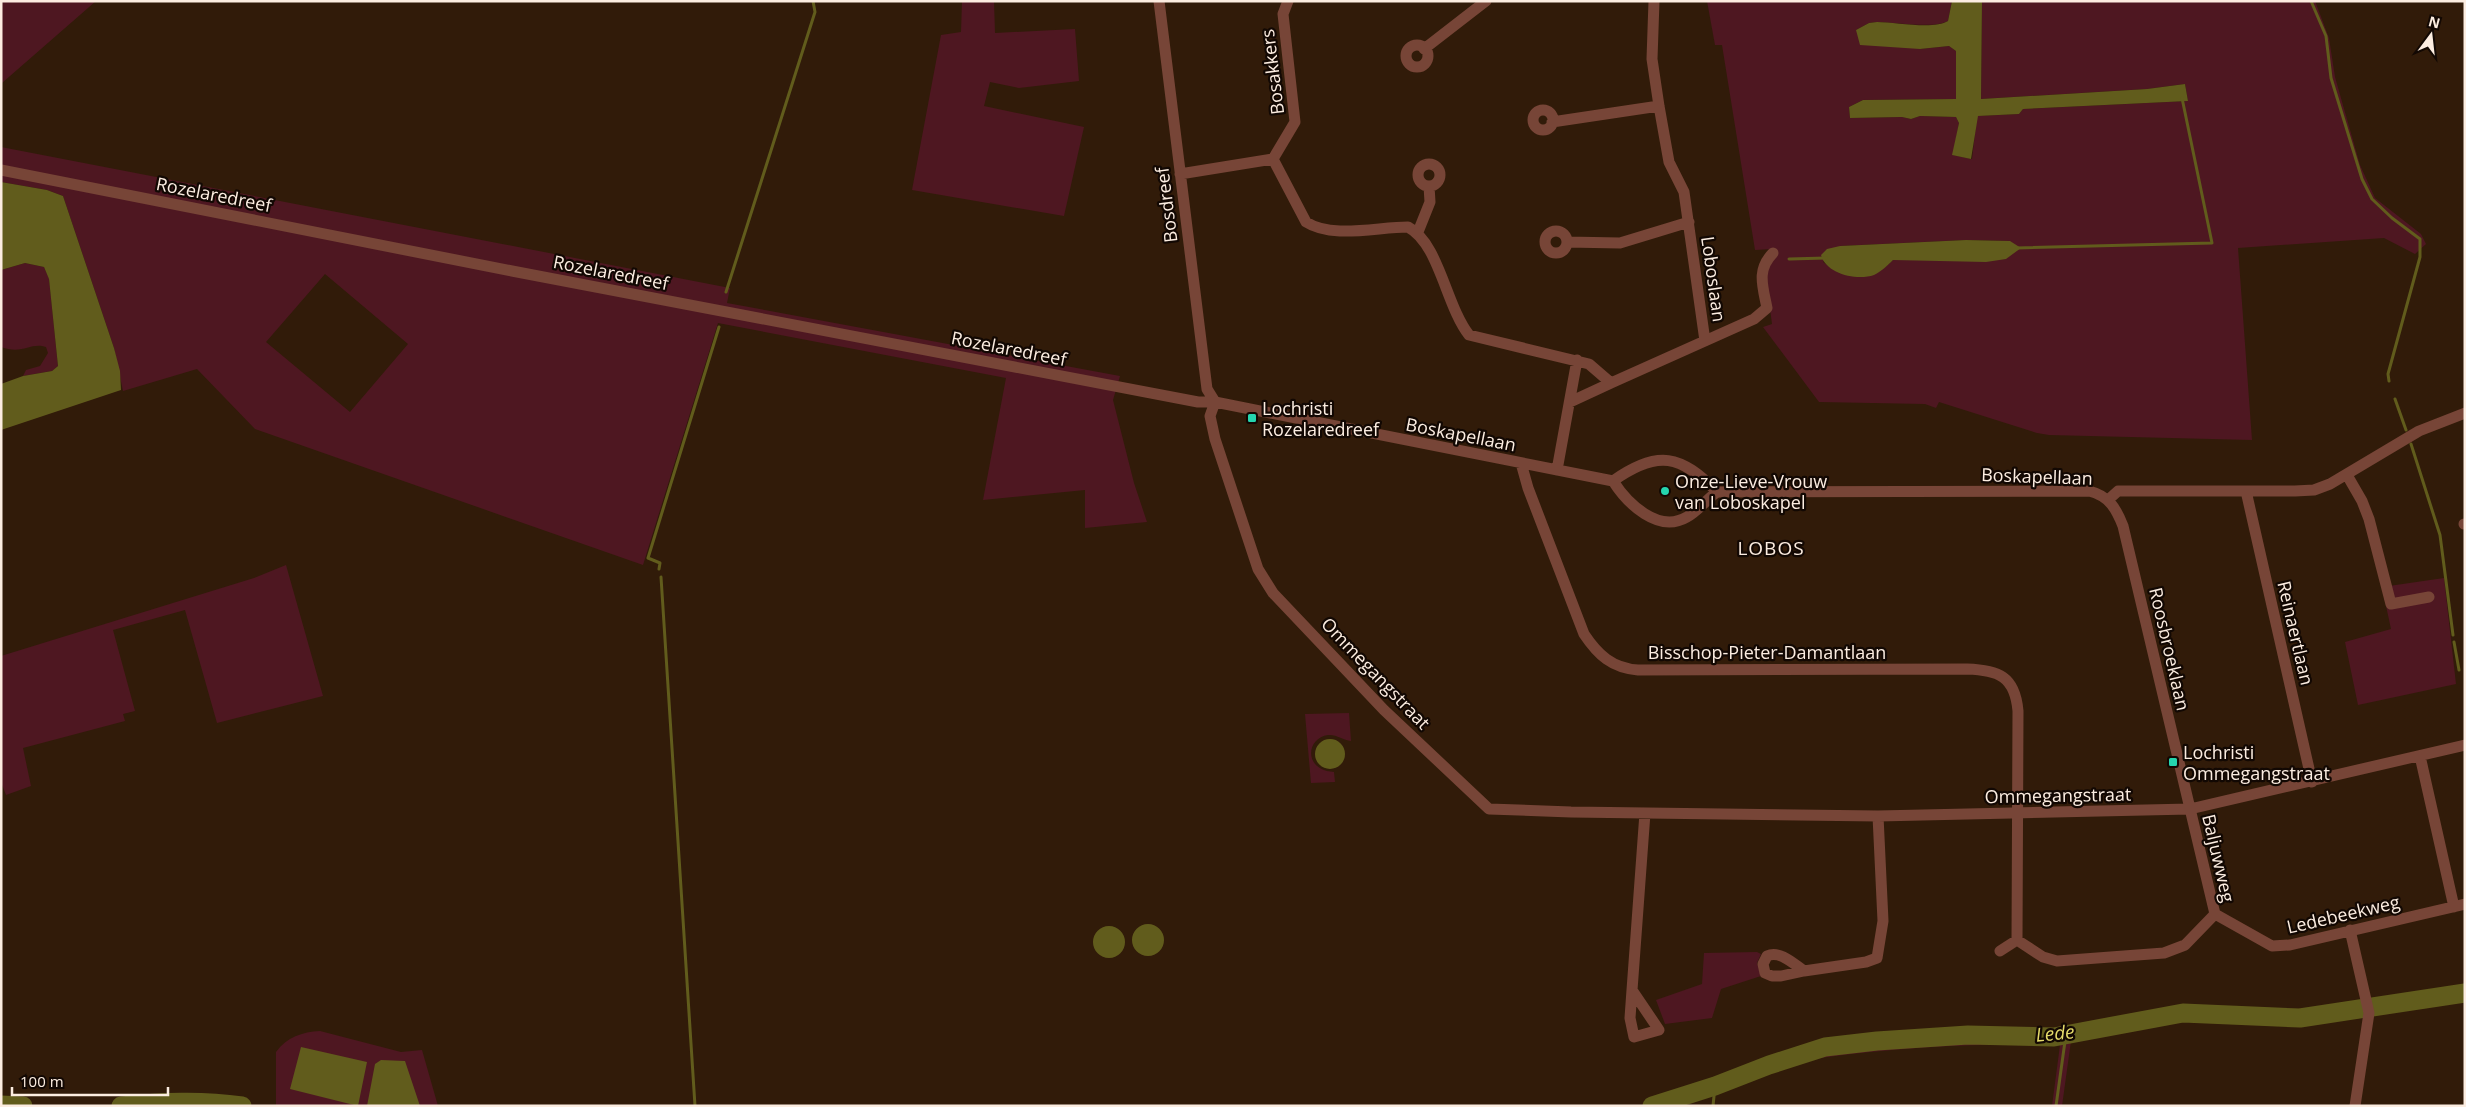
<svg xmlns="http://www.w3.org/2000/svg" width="2466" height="1107" viewBox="0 0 2466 1107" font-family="'Open Sans',sans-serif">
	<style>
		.green { fill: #4e1721; fill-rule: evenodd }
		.water { fill: #615c1c }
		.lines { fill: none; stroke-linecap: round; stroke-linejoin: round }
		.stream { stroke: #615c1c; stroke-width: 3 }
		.river { stroke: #615c1c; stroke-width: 19 }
		.minor { stroke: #774537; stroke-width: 11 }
		.poi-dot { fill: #25d5ae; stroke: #120803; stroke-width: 2 }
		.labels { text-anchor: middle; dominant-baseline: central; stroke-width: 4.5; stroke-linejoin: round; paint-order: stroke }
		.street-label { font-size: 18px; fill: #fcede1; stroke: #120803 }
		.poi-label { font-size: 18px; fill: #fcede1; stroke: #120803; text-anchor: start }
		.neighbourhood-label { font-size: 19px; letter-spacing: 1px; fill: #fcede1; stroke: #120803 }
		.water-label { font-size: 19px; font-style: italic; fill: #e5db6b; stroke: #120803 }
	</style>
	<rect width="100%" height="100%" fill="#311b09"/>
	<!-- green -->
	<path class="green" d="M1 1H96L2 83Z
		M962 1H994L995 33 1075 29 1079 81 1019 88 990 82 984 106 1084 127 1064 216 912 190 941 35 961 32Z
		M1707 1H1952L1948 21C1934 29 1895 22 1877 22L1869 23 1856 30 1920 49 1949 46 1956 51V99L1863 100 1849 107 1850 118 1902 117 1911 119 1920 116 1956 117 1959 123 1953 155 1972 159 1977 116 2019 114 2023 109 2188 101 2185 84 2147 89 1981 99 1982 1H2315L2329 38 2335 77 2360 165 2375 198 2421 234 2426 244 2415 254 2384 238 2238 248 2252 440 2049 435 2037 433 1939 402 1936 408 1925 404 1819 402 1763 327 1772 324 1765 271 1772 249 1755 250 1722 45H1715ZM1966 240 2010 241 1893 260C1870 282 1848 281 1823 262L1840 246Z
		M1 147 730 288 727 303 1120 376 1113 400 1134 483 1147 522 1085 528V490L983 500 1006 378 718 323 643 565 255 429 197 369 123 391 114 348 63 196 47 190 1 182ZM325 274 408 344 350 412 266 342Z
		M25 263 44 267 49 278 58 366 52 371 23 376 26 370 40 366 48 353 46 347C30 342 23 355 1 347V270Z
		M286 565 323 696 217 723 185 610 113 630 135 711 123 714 125 721 23 748 31 786 6 795 1 782V656L254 578Z
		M2444 578 2456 684 2358 705 2345 642 2391 629 2382 587Z
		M1349 713 1351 741C1343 740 1336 734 1328 735 1306 738 1303 770 1334 772L1335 782 1311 783 1305 714Z
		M1757 952 1761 954 1757 963 1761 976 1721 989 1712 1018 1665 1024 1656 1000 1702 984 1704 953Z
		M2183 1016 2276 1021V1025L2205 1019 2178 1020 2130 1032 2071 1041 2062 1106H2052L2060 1045C1980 1043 1900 1047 1820 1058V1052L1904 1042 1966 1039 2061 1038Z
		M320 1031 401 1052 422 1050 438 1106H276V1052C287 1037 302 1032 320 1031Z"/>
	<!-- water -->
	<path class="water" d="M1952 1H1982L1981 99 2147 89 2185 84 2188 101 2023 109 2019 114 1978 116 1971 159 1952 155 1959 123 1956 117 1920 116 1911 119 1902 117 1850 118 1849 107 1863 100 1956 99V51L1949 46 1920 49 1860 45 1856 30 1869 23 1877 22C1895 22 1934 30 1948 21Z
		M1 182 47 190 63 196 114 348 120 371 121 390 1 430V384L23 376 52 371 58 366 49 279 44 267 25 263 1 270Z
		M1966 240 2010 241 2021 248 2006 259 1986 262 1893 260C1887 266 1882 271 1874 275 1857 281 1826 274 1821 255L1827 249 1840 246Z
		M1315 754a15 15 0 1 1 30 0a15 15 0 1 1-30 0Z
		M1132 940a16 16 0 1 1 32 0a16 16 0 1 1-32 0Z
		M1093 942a16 16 0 1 1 32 0a16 16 0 1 1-32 0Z
		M301 1047 367 1062 358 1106 290 1089Z
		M381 1060 405 1061 420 1106H367L375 1064Z"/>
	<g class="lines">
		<!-- stream -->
		<path class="stream" d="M2311 1 2326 36 2331 78 2362 179 2372 199 2392 218 2420 239V257L2388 374 2389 381
			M2017 248 2212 243 2182 98
			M1789 259 1826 258
			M726 292 815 12 813 1
			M2395 399 2406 430
			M2411 444 2440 535 2453 635
			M659 569 660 563 648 558 719 327
			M661 577 695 1106
			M2454 642 2459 670
			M1713 1106 1715 1086
			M2056 1106 2066 1034"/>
		<!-- river -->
		<path class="river" d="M1 1105 23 1106
			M121 1106C162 1102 201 1100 242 1106
			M1652 1106 1715 1086 1769 1065 1825 1047 1877 1041 1968 1035 2054 1037 2183 1013 2300 1018 2465 993"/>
		<!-- minor -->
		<path class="minor" d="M1159 1 1207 389 1215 402
			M1654 1 1652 59 1659 106 1669 162 1684 192 1705 341
			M1406 56a11 11 0 1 1 22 0a11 11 0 1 1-22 0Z
			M1424 49 1486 1
			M1533 120a10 10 0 1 1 20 0a10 10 0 1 1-20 0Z
			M1552 122 1659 106
			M1273 159 1306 222C1332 239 1377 227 1408 227 1439 243 1446 306 1469 335L1589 364 1611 383 1570 402
			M1273 159 1295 122 1283 14 1288 1
			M1418 175a11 11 0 1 1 22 0a11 11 0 1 1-22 0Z
			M1 170 512 271 1198 402H1215L1613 481C1658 449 1681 455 1717 492
			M1180 174 1273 159
			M1545 242a11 11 0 1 1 22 0a11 11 0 1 1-22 0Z
			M1418 232 1430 202 1429 186
			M1567 242 1620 243 1689 222
			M1611 383 1754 319 1767 308C1763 287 1756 270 1773 253
			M1215 402 1210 416 1215 439 1258 569 1273 593 1384 710 1489 809 1571 812 1878 816 2190 809 2465 745
			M1521 463 1528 488 1584 634C1598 655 1612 668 1638 670L1967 669C1998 670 2015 676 2018 711L2017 940 2043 957 2057 961 2164 953 2185 945 2215 914
			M1557 470 1577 360
			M2347 475 2362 501 2369 519 2391 604 2429 597
			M1613 481C1627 503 1658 534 1687 517 1698 511 1707 499 1717 492L2089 491C2109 496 2116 508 2123 526L2215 914
			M2246 491 2312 782
			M2108 500 2118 491H2295L2314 490 2330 484 2419 431 2465 413
			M2464 524H2465
			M2420 756 2454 907
			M2215 914 2272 946 2290 945 2465 904
			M2350 930 2369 1013 2355 1106
			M2000 951 2017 940
			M1804 971 1781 976H1772L1765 973 1763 964 1767 956C1780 950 1794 964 1804 971L1866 962 1877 958 1883 921 1878 816
			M1632 990 1659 1030 1634 1037 1630 1018 1632 990 1645 813"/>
	</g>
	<!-- markers -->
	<g class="poi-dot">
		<rect x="1247" y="413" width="10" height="10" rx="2.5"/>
		<circle cx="1665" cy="491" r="5"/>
		<rect x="2168" y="757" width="10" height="10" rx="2.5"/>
	</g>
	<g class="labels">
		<!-- street labels -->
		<g class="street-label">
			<text transform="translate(1272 72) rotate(-97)">Bosakkers</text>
			<text transform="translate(214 194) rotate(11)">Rozelaredreef</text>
			<text transform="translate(1166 205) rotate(-97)">Bosdreef</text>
			<text transform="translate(611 272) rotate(11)">Rozelaredreef</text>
			<text transform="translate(1714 279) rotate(82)">Loboslaan</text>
			<text transform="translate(1009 348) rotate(11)">Rozelaredreef</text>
			<text transform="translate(1461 434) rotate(11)">Boskapellaan</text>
			<text transform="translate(2037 476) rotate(2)">Boskapellaan</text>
			<text transform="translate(2296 633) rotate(77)">Reinaertlaan</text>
			<text transform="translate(2170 649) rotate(77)">Roosbroeklaan</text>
			<text x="1767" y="652">Bisschop-Pieter-Damantlaan</text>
			<text transform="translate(1376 673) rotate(46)">Ommegangstraat</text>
			<text transform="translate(2058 795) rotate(-1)">Ommegangstraat</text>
			<text transform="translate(2219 858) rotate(77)">Baljuwweg</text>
			<text transform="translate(2343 914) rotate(-13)">Ledebeekweg</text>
		</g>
		<!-- poi labels -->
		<g class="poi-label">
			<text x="1262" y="408">Lochristi<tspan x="1262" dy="21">Rozelaredreef</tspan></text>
			<text x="1675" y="481">Onze-Lieve-Vrouw<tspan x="1675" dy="21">van Loboskapel</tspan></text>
			<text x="2183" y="752">Lochristi<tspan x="2183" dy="21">Ommegangstraat</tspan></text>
		</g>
		<!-- neighbourhood labels -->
		<g class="neighbourhood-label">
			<text x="1771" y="548">LOBOS</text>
		</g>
		<!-- water labels -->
		<g class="water-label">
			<text transform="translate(2055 1033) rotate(-5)">Lede</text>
		</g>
	</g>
	<!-- border -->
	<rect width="2466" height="1107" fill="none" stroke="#fcede1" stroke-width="5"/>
	<!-- north arrow -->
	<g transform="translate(2431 35) rotate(15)" stroke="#120803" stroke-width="4" paint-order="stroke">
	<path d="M0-4L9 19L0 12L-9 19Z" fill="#fcede1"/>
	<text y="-8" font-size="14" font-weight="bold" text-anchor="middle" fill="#fcede1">N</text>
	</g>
	<!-- scale -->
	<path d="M12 1087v8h156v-8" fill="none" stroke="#fcede1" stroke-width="2.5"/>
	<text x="20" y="1087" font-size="15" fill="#fcede1" stroke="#120803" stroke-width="4" paint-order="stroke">100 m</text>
</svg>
